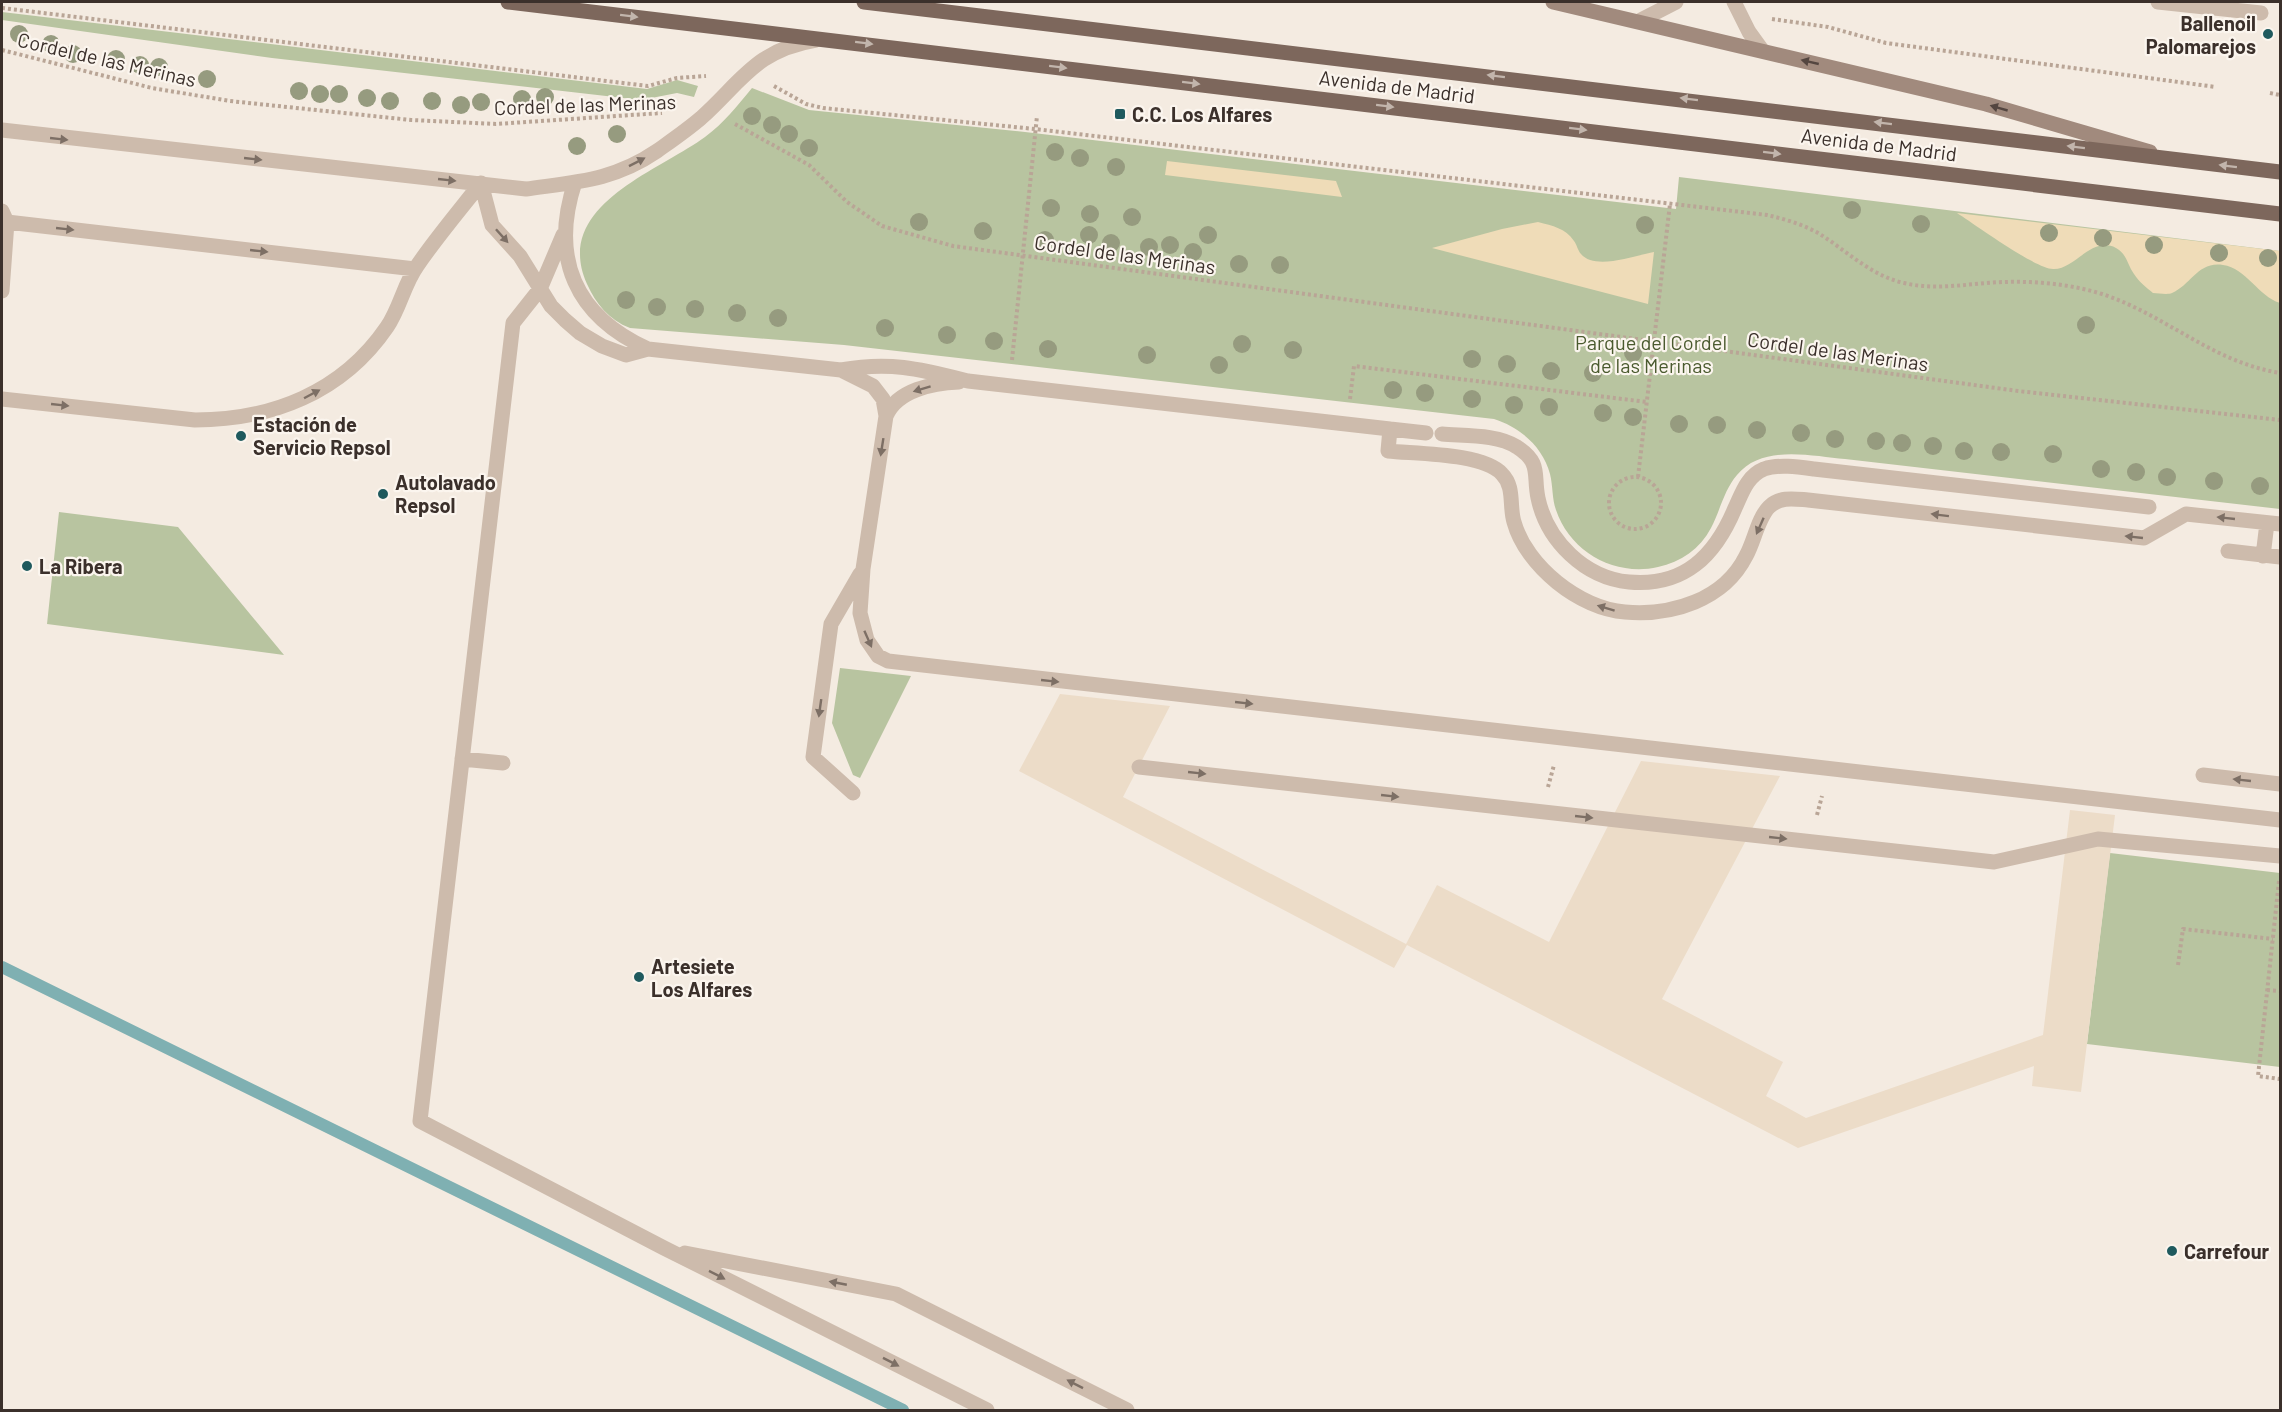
<svg xmlns="http://www.w3.org/2000/svg" width="2282" height="1412" viewBox="0 0 2282 1412" font-family="Barlow,sans-serif">
	<style>
		.green { fill: #b8c4a0 }
		.sand { fill: #efdcb8 }
		.plaza { fill: #ecdcc8 }
		.lines { fill: none; stroke-linecap: round; stroke-linejoin: round }
		.stream { stroke: #7fb0b2; stroke-width: 12 }
		.path { stroke: #b9a596; stroke-width: 4; stroke-dasharray: 3 3; stroke-linecap: butt }
		.lane { stroke: #cdbbac; stroke-width: 15 }
		.secondary { stroke: #a18a7d; stroke-width: 15 }
		.primary { stroke: #7d675c; stroke-width: 15 }
		.tree { fill: #969b7f }
		.oneway { fill: #c2b5ac }
		.oneway2 { fill: #544640 }
		.oneway3 { fill: #7d6f65 }
		.poi-dot { fill: #1f5a5e; stroke: #fbf5ee; stroke-width: 2 }
		.labels { text-anchor: middle; dominant-baseline: central; stroke-width: 4.5; stroke-linejoin: round; paint-order: stroke }
		.poi-label { font-size: 20px; font-weight: bold; fill: #3b302b; stroke: #fbf5ee; text-anchor: start }
		.street-label { font-size: 20px; fill: #3b302b; stroke: #fbf5ee }
		.park-label { font-size: 20px; fill: #4a5a2e; stroke: #fbf5ee }
	</style>
	<rect width="100%" height="100%" fill="#f4ebe1"/>
	<!-- green -->
	<path class="green" d="M2 12 647 89 677 80 698 86 694 97 677 93 641 100 272 58 2 20Z
		M752 88 809 110 1025 132 1676 209 1679 177 2280 251V509L1845 459C1811 456 1762 444 1737 475 1724 490 1720 511 1711 528 1700 549 1681 562 1658 567 1615 577 1570 552 1556 510 1552 499 1553 486 1550 474 1543 447 1520 427 1494 419L844 345 630 328C609 320 596 304 587 284 552 206 657 172 705 137 724 123 737 106 752 88Z
		M59 512 178 527 284 655 47 624Z
		M840 668 911 676 860 778 853 775 832 723Z
		M2110 853 2280 873V1067L2087 1044Z"/>
	<!-- sand -->
	<path class="sand" d="M1167 161 1336 181 1342 197 1165 175Z
		M1957 213 2280 251V303C2258 296 2246 268 2223 265 2198 261 2191 285 2172 293 2167 295 2159 293 2153 293 2146 287 2139 282 2134 274 2127 264 2127 254 2116 248 2092 235 2075 270 2053 269 2034 268 1976 225 1957 213Z
		M1538 222C1553 226 1565 228 1574 241 1577 245 1578 251 1581 254 1595 271 1636 255 1654 252L1648 304 1432 248 1502 229Z"/>
	<!-- plaza -->
	<path class="plaza" d="M1060 694 1170 706 1123 797 1406 944 1437 885 1549 942 1641 761 1780 776 1662 999 1783 1062 1766 1096 1806 1118 2043 1035 2070 810 2115 815 2081 1092 2032 1086 2034 1066 1798 1148 1407 945 1394 968 1019 771Z"/>
	<g class="lines">
		<!-- stream -->
		<path class="stream" d="M2 967 903 1410"/>
		<!-- path -->
		<path class="path" d="M2 8 648 86 677 78 706 76
			M1772 19 1828 27 1886 43 2216 87
			M2 50 152 88 230 101 411 120 496 124 662 113
			M774 86 806 104 823 108 1035 129 1767 215C1784 219 1802 224 1818 233 1846 250 1871 276 1904 283 1937 291 1970 283 2004 282 2037 281 2070 284 2102 294 2166 315 2212 362 2280 373
			M2270 93 2280 95
			M735 124 809 165 847 202 882 226 953 246 2018 391 2280 420
			M1012 360 1037 116
			M1350 399 1354 366 1647 402
			M1609 503a26 26 0 1 1 52 0a26 26 0 1 1-52 0Z
			M1638 477 1670 204
			M1548 787 1554 765
			M1817 815 1822 796
			M2279 881 2258 1076 2280 1079
			M2178 965 2183 929 2273 939
			M2267 990 2280 991"/>
		<!-- lane -->
		<path class="lane" d="M1734 2 1749 32 1762 50
			M2158 2 2261 13
			M1641 20 1676 2
			M2 130 526 189C575 182 613 181 657 151 671 141 687 130 701 118 742 81 756 50 816 40
			M575 182C550 258 575 316 648 349L841 370 873 386 883 399 886 416 863 569 860 613 867 640 878 656 888 661 2280 820
			M481 183 492 225 520 256 551 306 565 320 580 333 602 346 626 355 648 349
			M2 211 7 222 2 291
			M7 222 415 269
			M563 235 540 289 513 323 420 1121 664 1248 987 1410
			M841 370C890 361 920 369 968 381L1390 429 1388 451C1416 454 1483 453 1502 474 1515 487 1509 506 1514 522 1526 566 1580 609 1625 612 1672 616 1724 600 1746 556 1754 542 1758 518 1769 507 1780 496 1795 499 1808 500L2144 538 2186 514 2280 524
			M2 399 195 420C271 420 342 393 387 327 400 308 404 284 417 266 436 238 459 211 481 183
			M886 416C897 390 933 383 959 382
			M1390 429 1426 433
			M1442 434C1464 436 1498 434 1517 447 1542 463 1533 475 1538 498 1547 541 1585 578 1629 582 1684 587 1715 556 1735 508 1742 493 1747 476 1764 469 1779 464 1799 467 1814 469L2149 507
			M2228 551 2280 557
			M2263 556 2267 523
			M462 759 503 763
			M1139 767 1994 862 2098 839 2280 856
			M2203 775 2280 784
			M853 793 813 757 831 624 860 574
			M685 1253 896 1294 1127 1410"/>
		<!-- secondary -->
		<path class="secondary" d="M1553 2 1986 104 2150 152"/>
		<!-- primary -->
		<path class="primary" d="M508 2 2280 214
			M864 2 2280 172"/>
	</g>
	<!-- trees -->
	<g class="tree">
		<circle cx="19" cy="34" r="9"/>
		<circle cx="51" cy="44" r="9"/>
		<circle cx="73" cy="54" r="9"/>
		<circle cx="116" cy="59" r="9"/>
		<circle cx="140" cy="65" r="9"/>
		<circle cx="159" cy="67" r="9"/>
		<circle cx="207" cy="79" r="9"/>
		<circle cx="299" cy="91" r="9"/>
		<circle cx="320" cy="94" r="9"/>
		<circle cx="339" cy="94" r="9"/>
		<circle cx="545" cy="97" r="9"/>
		<circle cx="367" cy="98" r="9"/>
		<circle cx="522" cy="99" r="9"/>
		<circle cx="390" cy="101" r="9"/>
		<circle cx="432" cy="101" r="9"/>
		<circle cx="481" cy="102" r="9"/>
		<circle cx="461" cy="105" r="9"/>
		<circle cx="752" cy="116" r="9"/>
		<circle cx="772" cy="125" r="9"/>
		<circle cx="617" cy="134" r="9"/>
		<circle cx="789" cy="134" r="9"/>
		<circle cx="577" cy="146" r="9"/>
		<circle cx="809" cy="148" r="9"/>
		<circle cx="1055" cy="152" r="9"/>
		<circle cx="1080" cy="158" r="9"/>
		<circle cx="1116" cy="167" r="9"/>
		<circle cx="1051" cy="208" r="9"/>
		<circle cx="1852" cy="210" r="9"/>
		<circle cx="1090" cy="214" r="9"/>
		<circle cx="1132" cy="217" r="9"/>
		<circle cx="919" cy="222" r="9"/>
		<circle cx="1921" cy="224" r="9"/>
		<circle cx="1645" cy="225" r="9"/>
		<circle cx="983" cy="231" r="9"/>
		<circle cx="2049" cy="233" r="9"/>
		<circle cx="1089" cy="235" r="9"/>
		<circle cx="1208" cy="235" r="9"/>
		<circle cx="2103" cy="238" r="9"/>
		<circle cx="1045" cy="240" r="9"/>
		<circle cx="1111" cy="243" r="9"/>
		<circle cx="1170" cy="245" r="9"/>
		<circle cx="2154" cy="245" r="9"/>
		<circle cx="1149" cy="247" r="9"/>
		<circle cx="1193" cy="252" r="9"/>
		<circle cx="2219" cy="253" r="9"/>
		<circle cx="2268" cy="258" r="9"/>
		<circle cx="1239" cy="264" r="9"/>
		<circle cx="1280" cy="265" r="9"/>
		<circle cx="626" cy="300" r="9"/>
		<circle cx="657" cy="307" r="9"/>
		<circle cx="695" cy="309" r="9"/>
		<circle cx="737" cy="313" r="9"/>
		<circle cx="778" cy="318" r="9"/>
		<circle cx="2086" cy="325" r="9"/>
		<circle cx="885" cy="328" r="9"/>
		<circle cx="947" cy="335" r="9"/>
		<circle cx="994" cy="341" r="9"/>
		<circle cx="1242" cy="344" r="9"/>
		<circle cx="1048" cy="349" r="9"/>
		<circle cx="1293" cy="350" r="9"/>
		<circle cx="1633" cy="353" r="9"/>
		<circle cx="1147" cy="355" r="9"/>
		<circle cx="1472" cy="359" r="9"/>
		<circle cx="1507" cy="364" r="9"/>
		<circle cx="1219" cy="365" r="9"/>
		<circle cx="1551" cy="371" r="9"/>
		<circle cx="1593" cy="373" r="9"/>
		<circle cx="1393" cy="390" r="9"/>
		<circle cx="1425" cy="393" r="9"/>
		<circle cx="1472" cy="399" r="9"/>
		<circle cx="1514" cy="405" r="9"/>
		<circle cx="1549" cy="407" r="9"/>
		<circle cx="1603" cy="413" r="9"/>
		<circle cx="1633" cy="417" r="9"/>
		<circle cx="1679" cy="424" r="9"/>
		<circle cx="1717" cy="425" r="9"/>
		<circle cx="1757" cy="430" r="9"/>
		<circle cx="1801" cy="433" r="9"/>
		<circle cx="1835" cy="439" r="9"/>
		<circle cx="1876" cy="441" r="9"/>
		<circle cx="1902" cy="443" r="9"/>
		<circle cx="1933" cy="446" r="9"/>
		<circle cx="1964" cy="451" r="9"/>
		<circle cx="2001" cy="452" r="9"/>
		<circle cx="2053" cy="454" r="9"/>
		<circle cx="2101" cy="469" r="9"/>
		<circle cx="2136" cy="472" r="9"/>
		<circle cx="2167" cy="477" r="9"/>
		<circle cx="2214" cy="481" r="9"/>
		<circle cx="2260" cy="486" r="9"/>
	</g>
	<!-- one-way arrows -->
	<defs><path id="oneway-solid" d="M-6-.8H1V-3.2L6.5 0L1 3.2V.8H-6Z" transform="scale(1.5)"/></defs>
	<g class="oneway">
		<use href="#oneway-solid" transform="translate(629 16) rotate(7)"/>
		<use href="#oneway-solid" transform="translate(864 43) rotate(7)"/>
		<use href="#oneway-solid" transform="translate(1058 67) rotate(7)"/>
		<use href="#oneway-solid" transform="translate(1496 76) rotate(-173)"/>
		<use href="#oneway-solid" transform="translate(1191 83) rotate(7)"/>
		<use href="#oneway-solid" transform="translate(1689 99) rotate(-173)"/>
		<use href="#oneway-solid" transform="translate(1385 106) rotate(7)"/>
		<use href="#oneway-solid" transform="translate(1883 123) rotate(-173)"/>
		<use href="#oneway-solid" transform="translate(1578 129) rotate(7)"/>
		<use href="#oneway-solid" transform="translate(2076 147) rotate(-173)"/>
		<use href="#oneway-solid" transform="translate(1772 153) rotate(7)"/>
		<use href="#oneway-solid" transform="translate(2228 166) rotate(-173)"/>
	</g>
	<g class="oneway2">
		<use href="#oneway-solid" transform="translate(1810 62) rotate(-167)"/>
		<use href="#oneway-solid" transform="translate(1999 108) rotate(-164)"/>
	</g>
	<g class="oneway3">
		<use href="#oneway-solid" transform="translate(59 139) rotate(6)"/>
		<use href="#oneway-solid" transform="translate(253 159) rotate(6)"/>
		<use href="#oneway-solid" transform="translate(637 162) rotate(-27)"/>
		<use href="#oneway-solid" transform="translate(447 180) rotate(6)"/>
		<use href="#oneway-solid" transform="translate(65 229) rotate(6)"/>
		<use href="#oneway-solid" transform="translate(502 236) rotate(48)"/>
		<use href="#oneway-solid" transform="translate(259 251) rotate(6)"/>
		<use href="#oneway-solid" transform="translate(922 389) rotate(163)"/>
		<use href="#oneway-solid" transform="translate(312 394) rotate(-28)"/>
		<use href="#oneway-solid" transform="translate(60 405) rotate(6)"/>
		<use href="#oneway-solid" transform="translate(882 447) rotate(99)"/>
		<use href="#oneway-solid" transform="translate(1940 515) rotate(-173)"/>
		<use href="#oneway-solid" transform="translate(2226 518) rotate(-174)"/>
		<use href="#oneway-solid" transform="translate(1760 526) rotate(114)"/>
		<use href="#oneway-solid" transform="translate(2134 537) rotate(-174)"/>
		<use href="#oneway-solid" transform="translate(1606 608) rotate(-163)"/>
		<use href="#oneway-solid" transform="translate(868 639) rotate(66)"/>
		<use href="#oneway-solid" transform="translate(1050 681) rotate(6)"/>
		<use href="#oneway-solid" transform="translate(1244 703) rotate(6)"/>
		<use href="#oneway-solid" transform="translate(820 708) rotate(98)"/>
		<use href="#oneway-solid" transform="translate(1197 773) rotate(6)"/>
		<use href="#oneway-solid" transform="translate(2242 780) rotate(-174)"/>
		<use href="#oneway-solid" transform="translate(1390 796) rotate(6)"/>
		<use href="#oneway-solid" transform="translate(1584 817) rotate(6)"/>
		<use href="#oneway-solid" transform="translate(1778 838) rotate(6)"/>
		<use href="#oneway-solid" transform="translate(717 1275) rotate(27)"/>
		<use href="#oneway-solid" transform="translate(838 1283) rotate(-169)"/>
		<use href="#oneway-solid" transform="translate(891 1362) rotate(27)"/>
		<use href="#oneway-solid" transform="translate(1075 1384) rotate(-153)"/>
	</g>
	<!-- markers -->
	<g class="poi-dot">
		<circle cx="2268" cy="34" r="6"/>
		<rect x="1114" y="108" width="12" height="12" rx="3"/>
		<circle cx="241" cy="436" r="6"/>
		<circle cx="383" cy="494" r="6"/>
		<circle cx="27" cy="566" r="6"/>
		<circle cx="639" cy="977" r="6"/>
		<circle cx="2172" cy="1251" r="6"/>
	</g>
	<g class="labels">
		<!-- poi labels -->
		<g class="poi-label">
			<text x="2256" y="23" text-anchor="end">Ballenoil<tspan x="2256" dy="23">Palomarejos</tspan></text>
			<text x="1132" y="114">C.C. Los Alfares</text>
			<text x="253" y="424">Estación de<tspan x="253" dy="23">Servicio Repsol</tspan></text>
			<text x="395" y="482">Autolavado<tspan x="395" dy="23">Repsol</tspan></text>
			<text x="39" y="566">La Ribera</text>
			<text x="651" y="966">Artesiete<tspan x="651" dy="23">Los Alfares</tspan></text>
			<text x="2184" y="1251">Carrefour</text>
		</g>
		<!-- street labels -->
		<g class="street-label">
			<text transform="translate(107 59) rotate(13)">Cordel de las Merinas</text>
			<text transform="translate(1397 86) rotate(7)">Avenida de Madrid</text>
			<text transform="translate(585 104) rotate(-2)">Cordel de las Merinas</text>
			<text transform="translate(1879 144) rotate(7)">Avenida de Madrid</text>
			<text transform="translate(1125 254) rotate(8)">Cordel de las Merinas</text>
			<text transform="translate(1838 351) rotate(8)">Cordel de las Merinas</text>
		</g>
		<!-- park labels -->
		<g class="park-label">
			<text x="1651" y="342">Parque del Cordel<tspan x="1651" dy="23">de las Merinas</tspan></text>
		</g>
	</g>
	<!-- border -->
	<rect width="2282" height="1412" fill="none" stroke="#3b302b" stroke-width="6"/>
</svg>
